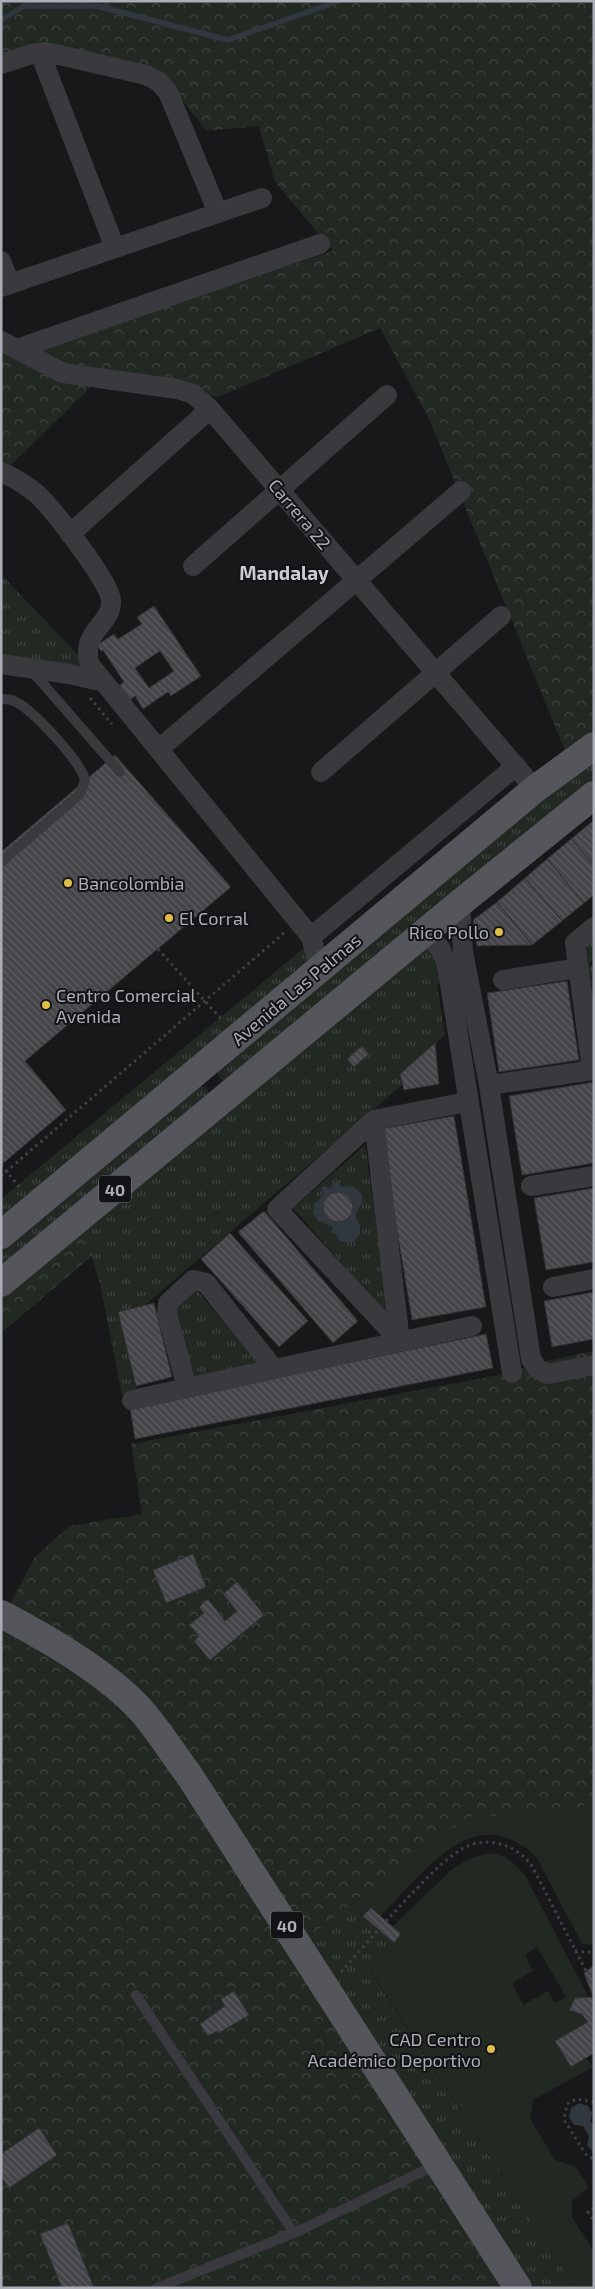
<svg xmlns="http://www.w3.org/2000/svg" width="595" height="2289" viewBox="0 0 595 2289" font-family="'Exo 2',sans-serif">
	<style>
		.grass { fill: url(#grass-tufts) }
		.forest { fill: url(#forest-crowns) }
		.pitch { fill: #222923; fill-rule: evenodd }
		.water { fill: #31373e; fill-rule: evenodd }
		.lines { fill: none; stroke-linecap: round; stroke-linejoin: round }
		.stream { stroke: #31373e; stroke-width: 5.5 }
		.building { fill: url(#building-back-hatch); stroke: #323235; fill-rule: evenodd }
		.path { stroke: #3f4045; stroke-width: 3; stroke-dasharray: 2.5 4; stroke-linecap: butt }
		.service { stroke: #39393e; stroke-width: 10 }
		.minor { stroke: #39393e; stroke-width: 20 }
		.primary { stroke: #55565c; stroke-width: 28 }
		.poi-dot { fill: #dfbd49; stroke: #131214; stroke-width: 2 }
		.labels { text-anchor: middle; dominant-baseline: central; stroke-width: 4; stroke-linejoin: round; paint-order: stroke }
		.shield { fill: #131214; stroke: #7d7f87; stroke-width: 1 }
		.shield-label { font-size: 16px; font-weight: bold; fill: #abaeb8 }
		.street-label { font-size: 18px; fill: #abaeb8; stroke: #131214 }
		.poi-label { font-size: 18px; fill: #abaeb8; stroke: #131214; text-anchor: start }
		.neighbourhood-label { font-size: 19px; font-weight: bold; fill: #cccdd4; stroke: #131214 }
	</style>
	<defs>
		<pattern id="grass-tufts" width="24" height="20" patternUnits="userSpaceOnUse" patternTransform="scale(1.25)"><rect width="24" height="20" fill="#222923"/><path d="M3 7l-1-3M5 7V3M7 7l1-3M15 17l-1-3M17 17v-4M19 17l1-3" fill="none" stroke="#3f4641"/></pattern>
		<pattern id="forest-crowns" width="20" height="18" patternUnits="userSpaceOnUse" patternTransform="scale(1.25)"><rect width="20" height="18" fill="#222923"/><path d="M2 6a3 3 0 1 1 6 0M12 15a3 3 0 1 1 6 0" fill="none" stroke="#3f4641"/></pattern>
		<pattern id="building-back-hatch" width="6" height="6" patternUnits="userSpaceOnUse" patternTransform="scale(1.25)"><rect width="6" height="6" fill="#454549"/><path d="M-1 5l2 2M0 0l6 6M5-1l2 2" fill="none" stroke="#5d5d61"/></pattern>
	</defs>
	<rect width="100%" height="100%" fill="#181719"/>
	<!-- grass -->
	<path class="grass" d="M1 574 79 656 83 668 1 658Z
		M594 759V782L224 1082 218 1076V1069L325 978Z
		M594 935V956L589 965 594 968V1034L582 946Z
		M309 944 312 962 11 1213 1 1216V1199Z
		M426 946 436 954 442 981 437 986 445 1035 400 1074 402 1085 145 1305 118 1312 137 1391 122 1395 100 1284 84 1229Z
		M201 1086 207 1088 209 1095 1 1271V1247Z
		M365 1145 390 1318 293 1208Z
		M196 1289 259 1365 193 1378 173 1308Z
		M350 1905 363 1916 371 1908 401 1934 370 1971 575 2288H531L308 1939Z"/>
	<!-- forest -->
	<path class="forest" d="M1 1H594V733L566 753 429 419 380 328 218 397 66 367 34 350 333 251 275 182 259 126 206 131 166 79 1 56Z
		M1 350 93 385 9 467 1 463Z
		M84 1229 92 1256 1 1333V1297Z
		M594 1351V1804L575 1813 469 1817 350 1905 308 1939 199 1769 9 1606 35 1557 69 1526 142 1514 131 1444 504 1374 546 1361Z
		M1 1627 90 1681 130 1715 180 1781 506 2288H1Z"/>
	<!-- pitch -->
	<path class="pitch" d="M594 1801V1945L582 1944 537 1858C528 1848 518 1842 505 1837 456 1822 412 1885 381 1916L393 1926 451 1870C482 1849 502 1845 526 1877L589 1998H575L569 2009 582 2014 588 2022 556 2041 571 2067 586 2058 593 2067 533 2100 530 2119 555 2160 576 2167 589 2187 572 2200V2217L594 2252V2288H575L370 1970 401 1934 371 1908 363 1916 350 1905 469 1817 570 1812ZM537 1947 566 1997 555 2003 548 1991 523 2005 512 1983 533 1971 525 1955Z"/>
	<!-- water -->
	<path class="water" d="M337 1180 341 1187 353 1186 362 1194V1202L355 1215 360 1226V1234L352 1243 340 1241 332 1227 318 1220 313 1213 314 1204 324 1195 321 1187 324 1186 330 1188ZM337 1192 349 1196 353 1204 349 1217 340 1221 327 1217 324 1208 326 1199Z
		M579 2103 588 2106 592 2113 590 2121 594 2126V2153L587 2145 589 2136 583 2126 574 2125 569 2117 571 2108Z"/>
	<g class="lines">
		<!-- stream -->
		<path class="stream" d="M1 20 24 6H97L228 40 339 1"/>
	</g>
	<!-- building -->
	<path class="building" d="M154 606 201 676 171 696 168 692 143 709 135 696 128 701 119 686 124 682 103 650 101 651 97 645 114 634 118 639 142 624 137 617ZM160 651 174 671 149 688 135 668Z
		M115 755 231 887 25 1061 66 1110 1 1165V852Z
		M594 820V865L571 839Z
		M571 839 594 865V895L584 903 547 859Z
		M547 859 584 903 562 921 525 878Z
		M525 878 562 921 532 945 497 902Z
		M497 902 532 945 477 946 473 920Z
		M567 981 579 1060 499 1072 487 993Z
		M435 1043 439 1084 404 1090 400 1074Z
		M362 1046 369 1054 354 1067 347 1059Z
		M594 1082V1163L522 1175 509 1096Z
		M454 1116 486 1307 412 1320 380 1129Z
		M594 1188V1262L546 1270 534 1198Z
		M323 1207a15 15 0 1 1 30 0a15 15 0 1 1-30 0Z
		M264 1211 358 1321 333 1343 238 1232Z
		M230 1233 308 1321 279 1347 201 1259Z
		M594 1292V1339L552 1347 544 1301Z
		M154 1303 172 1377 136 1386 118 1312Z
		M486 1334 493 1368 135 1439 130 1408Z
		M193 1554 206 1587 166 1603 153 1570Z
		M237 1582 264 1615 210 1660 194 1641 199 1636 189 1625 204 1613 199 1607 208 1599 225 1621 237 1611 223 1594Z
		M371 1908 401 1934 394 1943 363 1916Z
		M594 1965V2053L571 2067 555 2041 588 2022 582 2014 569 2010 575 1998 593 1997 584 1973Z
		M234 1991 249 2015 219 2033 217 2031 208 2036 200 2024 225 2006 221 1999Z
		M39 2128 57 2155 9 2188 1 2176V2154Z
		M68 2223 94 2288H62L40 2234Z"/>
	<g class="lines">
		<!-- path -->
		<path class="path" d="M90 698 112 724
			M158 949 223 1021
			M1 1165 22 1190
			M1 1176 284 933
			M386 1921C407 1900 444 1855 470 1845 494 1837 518 1847 532 1866L586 1971
			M575 1951 594 1953
			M341 1972 379 1929
			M594 2102 576 2099 567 2104 564 2120 587 2156 594 2159
			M594 2208 588 2212 594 2221"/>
		<!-- service -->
		<path class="service" d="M31 670 120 772
			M1 699C7 699 12 699 16 702 34 711 81 762 85 780L80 794 1 862
			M136 1995 294 2233
			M157 2288 294 2233 438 2164"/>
		<!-- minor -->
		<path class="minor" d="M40 53 115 248
			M1 64 32 54 46 52 146 75 158 81 168 92 218 213
			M1 261 10 284
			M1 287 262 198
			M1 341 63 373 177 389 193 394 210 409 535 789
			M17 349 320 244
			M1 472C13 477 27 486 37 494 52 508 110 582 111 600 113 625 79 631 90 665L311 937 320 969
			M70 534 210 409
			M193 566 387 395
			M1 664 69 674 104 682
			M159 749 461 491
			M321 772 501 616
			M460 903 463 952 489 1085 531 1359 538 1369 548 1374 594 1365
			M424 933 440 948 447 965 512 1373
			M311 937 516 766
			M503 980 578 968
			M592 1070 575 943 594 927
			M489 1085 594 1070
			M374 1120 400 1341
			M531 1186 594 1176
			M553 1287 594 1279
			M400 1341 277 1209 374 1120 467 1102
			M187 1388 167 1314 168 1303 193 1280 206 1283 274 1369
			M132 1400 472 1326"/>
		<!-- primary -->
		<path class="primary" d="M1 1235 535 789 594 746
			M1 1283 460 903 594 795
			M1 1614C45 1637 104 1671 138 1707 157 1727 172 1753 189 1775L518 2288"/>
	</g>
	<!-- markers -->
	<g class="poi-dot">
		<circle cx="68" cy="883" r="5"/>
		<circle cx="169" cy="918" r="5"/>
		<circle cx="499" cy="932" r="5"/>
		<circle cx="46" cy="1005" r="5"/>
		<circle cx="491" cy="2049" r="5"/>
	</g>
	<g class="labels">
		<!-- shield labels -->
		<g class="shield">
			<rect x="99" y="1175.5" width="32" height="27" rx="4"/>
			<rect x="271" y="1911.5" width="32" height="27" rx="4"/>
		</g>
		<g class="shield-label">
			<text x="115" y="1189">40</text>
			<text x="287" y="1925">40</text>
		</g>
		<!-- street labels -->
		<g class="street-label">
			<text transform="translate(300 514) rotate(50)">Carrera 22</text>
			<text transform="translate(296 989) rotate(-40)">Avenida Las Palmas</text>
		</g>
		<!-- poi labels -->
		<g class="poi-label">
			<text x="78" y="883">Bancolombia</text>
			<text x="179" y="918">El Corral</text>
			<text x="489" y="932" text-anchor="end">Rico Pollo</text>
			<text x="56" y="995">Centro Comercial<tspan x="56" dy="21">Avenida</tspan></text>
			<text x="481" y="2039" text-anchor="end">CAD Centro<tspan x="481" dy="21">Académico Deportivo</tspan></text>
		</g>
		<!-- neighbourhood labels -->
		<g class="neighbourhood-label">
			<text x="284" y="572">Mandalay</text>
		</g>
	</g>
	<!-- border -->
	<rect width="595" height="2289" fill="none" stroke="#abaeb8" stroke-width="5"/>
</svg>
